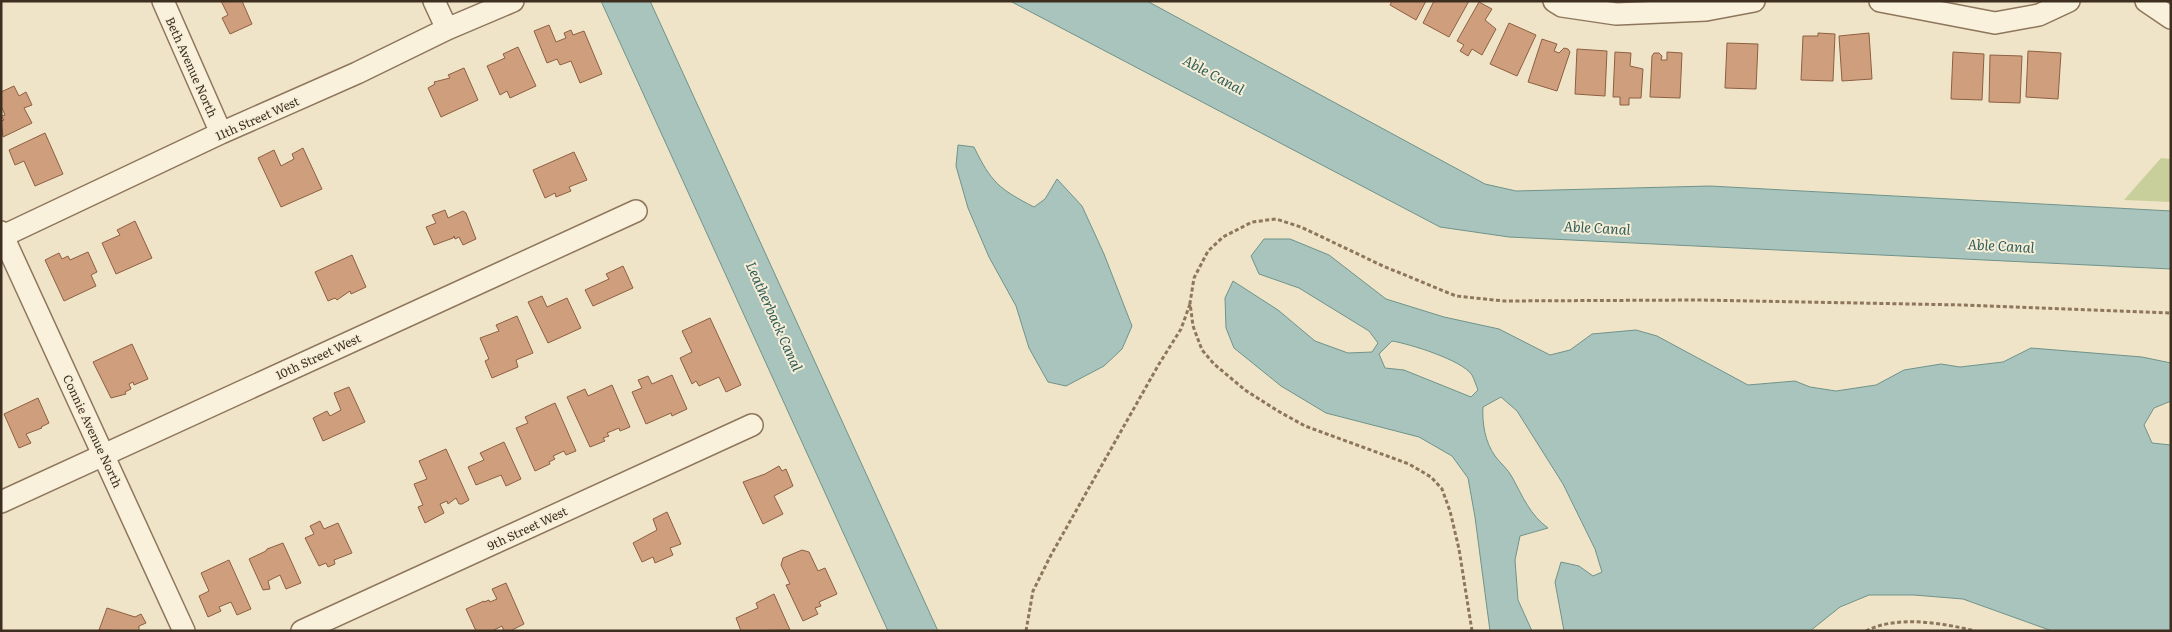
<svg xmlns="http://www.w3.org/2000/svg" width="2172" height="632" viewBox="0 0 2172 632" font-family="Literata,serif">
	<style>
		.green { fill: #c9cf9b }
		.water { fill: #a9c4bc; stroke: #6f938a; fill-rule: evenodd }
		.building { fill: #cf9f7d; stroke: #8d5f41 }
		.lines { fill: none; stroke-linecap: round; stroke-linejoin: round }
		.minor-casing { stroke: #8d765c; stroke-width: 24 }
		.path { stroke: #8d765c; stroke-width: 3; stroke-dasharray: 4 2.5; stroke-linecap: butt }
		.minor { stroke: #faf1dc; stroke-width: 21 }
		.labels { text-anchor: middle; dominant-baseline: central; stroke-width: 4; stroke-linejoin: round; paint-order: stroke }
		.street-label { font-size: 12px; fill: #3d2e20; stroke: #f7eed8 }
		.water-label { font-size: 14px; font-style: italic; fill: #2f5d5a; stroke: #f7eed8 }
	</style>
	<rect width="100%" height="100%" fill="#f0e4c8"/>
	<!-- green -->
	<path class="green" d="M2161 158 2171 159V202L2124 200Z"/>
	<!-- water -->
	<path class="water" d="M601 1H650L938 631H888Z
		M1010 1H1147L1485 184 1516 191 1710 186 2171 211V269L1509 237 1440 227Z
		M958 145 974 147C991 182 999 189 1034 207L1045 199 1057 179 1082 206 1104 254 1132 326 1122 349 1104 366 1066 386 1048 382 1029 348 1016 306 989 257 968 208 956 166Z
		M1264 239H1290L1329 255 1386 299 1444 317 1499 329 1550 355 1570 350 1592 334 1636 330 1657 336 1748 385 1795 381 1810 387 1836 391 1876 385 1904 370 1941 364 1960 367 2003 362 2031 348 2142 357 2171 363V401L2154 408 2144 425 2152 443 2171 445V631H2052L1963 599 1914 595H1869L1840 607 1810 631H1564L1555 582 1561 562 1579 566 1593 576 1602 572 1595 549 1563 484 1517 411 1501 397 1483 407C1482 423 1485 442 1495 456 1500 463 1508 469 1512 477 1523 497 1530 515 1548 528L1520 536 1515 560 1518 600 1532 631H1490L1475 517 1468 478 1452 456 1419 437 1326 413 1281 386 1234 348 1226 328 1225 298 1233 281 1278 310 1315 341 1348 353 1372 352 1378 343 1369 331 1299 288 1259 274 1251 256ZM1392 341C1410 344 1462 360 1472 375 1474 379 1476 385 1478 390L1471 397 1404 370 1385 368 1379 354Z"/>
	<!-- building -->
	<path class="building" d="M221 1H242L252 24 230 34 222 18 228 15Z
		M1392 1H1426L1416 20 1390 5Z
		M1434 1H1469L1449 37 1423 23Z
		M1479 2 1492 9 1485 20 1496 29 1482 55 1472 49 1468 56 1460 51 1464 45 1457 41Z
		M1509 23 1536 35 1517 76 1490 64Z
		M549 25 556 42 566 38 564 33 571 30 573 35 584 31 602 74 580 83 571 61 560 65 557 59 547 63 534 31Z
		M1818 33 1835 34 1833 81 1801 80 1803 36H1818Z
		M1869 33 1872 79 1842 81 1839 36Z
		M1542 39 1557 44 1554 51 1559 53 1564 48 1568 49 1570 52 1557 91 1528 82Z
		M1727 43 1758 44 1756 89 1725 88Z
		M518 47 536 86 510 98 507 91 500 95 487 66 505 58 503 54Z
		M1577 49 1607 51 1605 96 1575 94Z
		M2028 51 2061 53 2058 99 2026 97Z
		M1615 52 1631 53 1630 66 1643 69 1641 98H1629V105H1620V97H1613Z
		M1667 52 1682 53 1680 98 1650 97 1652 56 1654 53H1659L1662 56 1661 60H1667Z
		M1953 52 1984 54 1982 100 1951 99Z
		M1990 55 2022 56 2020 103 1989 102Z
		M464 68 478 100 441 117 428 88 435 84 434 82 450 78 448 75Z
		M14 86 19 96 26 92 32 105 24 108 32 123 3 137 1 121 4 120 1 116 5 115 1 106V92Z
		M45 133 63 174 35 186 24 161 15 165 9 150Z
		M303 148 322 189 281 207 258 158 274 150 281 166 294 159 292 154Z
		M574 152 587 180 569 187 571 191 556 197 555 193 545 198 533 170Z
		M445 210 448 218 463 211 466 213 476 239 463 245 459 237 455 239 454 236 453 238 434 245 426 227 436 223 432 215Z
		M135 221 152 258 116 274 102 243 120 235 117 230Z
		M88 252 97 272 91 275 96 286 64 301 45 260 59 253 62 259 68 256 70 260Z
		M352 255 366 287 351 294 350 291 337 300 335 298 328 301 315 272Z
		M623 266 633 288 593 306 585 290 609 279 606 274Z
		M542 296 547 307 567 298 581 328 548 343 528 302Z
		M517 316 533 353 516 360 518 367 492 378 485 361 489 359 480 338 499 331 496 325Z
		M710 318 741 385 726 392 719 377 699 386 696 381 692 384 680 358 692 352 682 331Z
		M132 344 148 379 134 385 133 382 129 384 131 389 125 392 126 394 111 398 93 362Z
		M672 375 687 409 672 416 671 413 646 424 632 392 642 388 638 380 648 376 652 384Z
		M612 385 630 427 620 431 619 428 607 433 609 436 603 438 605 441 590 447 567 397 585 389 588 396Z
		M349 387 365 422 323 441 313 418 327 411 330 416 341 410 334 393Z
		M38 398 49 423 41 427 42 428 26 434 31 443 19 448 4 414Z
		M555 403 576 451 566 455 564 451 553 456 555 459 549 462 550 464 535 471 516 428 528 423 525 417Z
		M504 442 521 479 506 486 501 475 476 485 468 467 484 460 480 453Z
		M446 449 469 500 462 504H459L456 498 448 504 447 501 440 504 444 513 425 523 418 507 423 505 414 484 427 479 419 461Z
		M779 466 782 471 786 469 793 486 774 496 783 514 763 524 743 482 765 474Z
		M667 512 681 544 670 548 673 555 655 563 653 557 642 562 633 543 657 530 653 519Z
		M320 521 324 529 338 523 352 553 334 560 335 564 328 567 326 563 319 566 305 538 314 534 310 526Z
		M283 543 301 583 286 589 280 575 268 581 270 589 263 590 249 559 266 551 267 549Z
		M802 550 809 552 818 571 825 568 837 594 819 602 821 606 815 608 818 614 803 621 786 585 790 584 781 565 783 558Z
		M229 560 251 609 237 615 231 602 219 607 221 611 208 617 199 596 209 591 201 573Z
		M506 583 524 624 510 631H504L502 626 492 631H476L466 609 484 601V602L489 600 490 602 497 599 492 589Z
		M774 594 790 630 741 631 736 618 758 608 756 603Z
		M107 608 135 617 141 614 146 623 139 626V631L99 630Z"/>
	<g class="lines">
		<defs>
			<path id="minor" d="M163 1 221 133
				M434 1 447 29
				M1554 1 1562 6 1616 14 1706 10 1754 1
				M1880 1 1995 23 2039 15 2069 1
				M2146 1 2171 18
				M1 232 184 631
				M1 237 221 133 357 73 447 29 513 1
				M1 502 636 211
				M302 631 752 425"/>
		</defs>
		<!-- minor casing -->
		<use href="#minor" class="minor-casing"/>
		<!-- path -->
		<path class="path" d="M1026 631 1033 591 1051 555 1159 364 1181 329 1190 304
			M1472 631 1459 549 1450 511 1442 489 1431 477 1409 464 1305 426 1278 411 1245 390 1214 364 1202 350 1193 326 1190 303 1194 278 1208 251 1223 237 1252 222 1276 219 1301 227 1383 266 1456 296 1504 301 1698 300 1964 305 2171 313
			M1866 631C1896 615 1943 623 1975 631"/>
		<!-- minor -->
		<use href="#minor" class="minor"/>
	</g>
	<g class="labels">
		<!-- street labels -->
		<g class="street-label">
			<text transform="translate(192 67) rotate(66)">Beth Avenue North</text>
			<text transform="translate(257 118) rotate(-24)">11th Street West</text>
			<text transform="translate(318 356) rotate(-25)">10th Street West</text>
			<text transform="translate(93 431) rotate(65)">Connie Avenue North</text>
			<text transform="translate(527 528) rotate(-25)">9th Street West</text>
		</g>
		<!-- water labels -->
		<g class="water-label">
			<text transform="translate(1214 74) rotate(28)">Able Canal</text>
			<text transform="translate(1597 227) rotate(3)">Able Canal</text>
			<text transform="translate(2001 245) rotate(3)">Able Canal</text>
			<text transform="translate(775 316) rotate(66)">Leatherback Canal</text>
		</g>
	</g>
	<!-- border -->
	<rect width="2172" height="632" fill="none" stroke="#3d2e20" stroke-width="5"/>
</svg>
